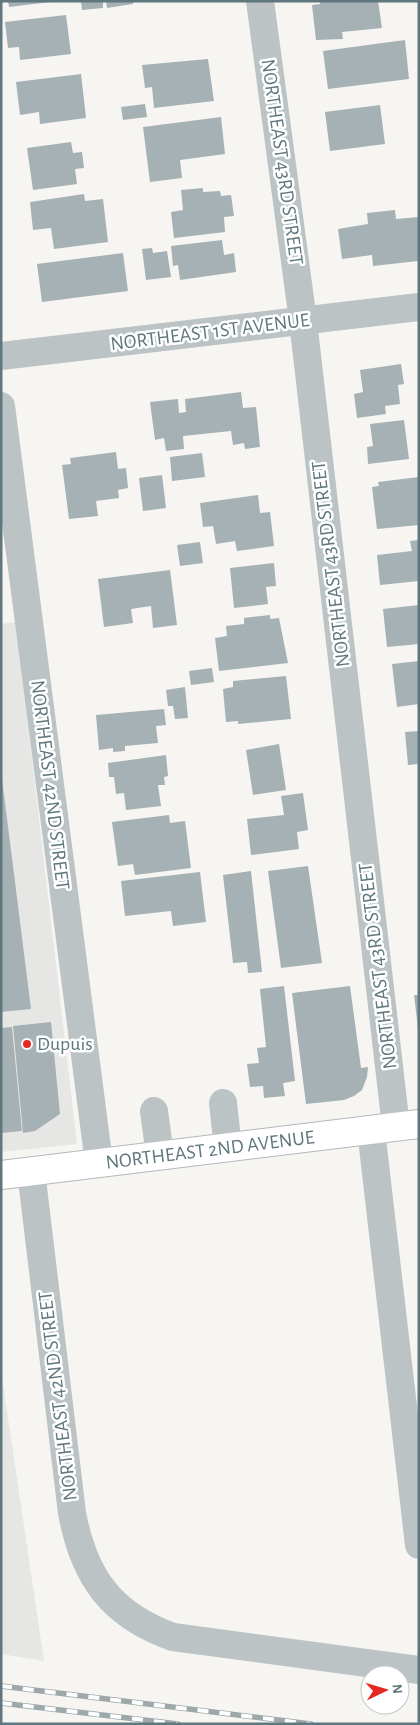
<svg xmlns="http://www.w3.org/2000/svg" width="420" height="1725" viewBox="0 0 420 1725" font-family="'Alegreya Sans',sans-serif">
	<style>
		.built { fill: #e6e7e5 }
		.building { fill: #a5b1b4 }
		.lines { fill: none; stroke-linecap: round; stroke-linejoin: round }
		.major-casing { stroke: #b2b8bb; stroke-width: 30 }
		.minor { stroke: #bcc3c5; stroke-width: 28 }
		.major { stroke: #fff; stroke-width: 28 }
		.rail-casing { stroke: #9da8ab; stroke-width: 5.5 }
		.rail { stroke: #fff; stroke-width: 4; stroke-dasharray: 11; stroke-linecap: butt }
		.poi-dot { fill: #e72721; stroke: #fff; stroke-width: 2 }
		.labels { text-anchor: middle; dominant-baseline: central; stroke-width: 5; stroke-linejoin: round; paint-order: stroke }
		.street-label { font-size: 20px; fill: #60777e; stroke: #fff }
		.poi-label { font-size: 20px; fill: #60777e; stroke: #fff; text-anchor: start }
	</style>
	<rect width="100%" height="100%" fill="#f6f5f2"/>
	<!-- built -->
	<path class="built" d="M16 622 77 1144 1 1152V624Z
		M1 1370 44 1661 1 1654Z"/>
	<!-- building -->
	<path class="building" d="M8 1H50V2L9 7Z
		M81 1H103V8L82 10Z
		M106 1H133V4L107 8Z
		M320 1H378L382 28 342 32 343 39 316 40 312 5 320 4Z
		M66 15 71 54 20 60 19 47 8 48 5 22Z
		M405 40 409 79 328 89 323 51Z
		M208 59 214 101 154 108 152 87 145 88 142 65Z
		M81 74 86 118 40 124 39 112 20 115 16 82Z
		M145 104 147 117 123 120 121 107Z
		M380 105 385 144 330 151 325 112Z
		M221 117 225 154 180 160 182 178 150 182 143 127Z
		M71 142 73 153 82 152 84 168 75 169 77 184 33 190 27 148Z
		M203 188V192L220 191 221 196 231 195 234 216 224 217 225 232 174 238 171 212 183 210 181 190Z
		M84 194 85 201 103 199 108 242 54 249 51 228 33 230 30 202Z
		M395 210 396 219 419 217 418 261 373 266 372 255 342 259 338 229 368 224 367 213Z
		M222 240 224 255 234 253 236 272 180 280 178 265 173 266 171 246Z
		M152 248 153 253 167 251 171 277 146 280 142 249Z
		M123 253 128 291 42 302 37 264Z
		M401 364 404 384 398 385 400 404 385 406 386 414 357 418 354 394 363 392 360 370Z
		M241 392 243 408 256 407 260 447 245 449 244 443 233 445 231 431 183 436 184 449 166 451 164 438 155 440 150 402 178 399 179 413 186 412 185 399Z
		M404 420 409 459 368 464 367 447 373 446 370 424Z
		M116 452 118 469 126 468 128 488 118 490 119 498 96 501 98 516 69 519 62 465 71 464 70 458Z
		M202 453 205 477 172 481 170 457Z
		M162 475 166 508 143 511 139 478Z
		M419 477V525L377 529 372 487 379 486 378 482Z
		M258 495 260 513 270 512 274 546 237 551 235 541 216 544 213 526 203 527 200 503Z
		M419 540V581L380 585 377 555 412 551 410 541Z
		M200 542 203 563 180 566 177 545Z
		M274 563 276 586 266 587 268 604 234 608 230 568Z
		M170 570 177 625 153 628 151 606 131 609 133 623 104 627 98 579Z
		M419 605V644L387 647 383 609Z
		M270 615V619L279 618 288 663 219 671 215 638 227 636 226 626 244 624V618Z
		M419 661V704L397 707 392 664Z
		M212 668 214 682 191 685 189 671Z
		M286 676 291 719 238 724V721L226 722 223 689 233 687V681Z
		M185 687 188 718 175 719 173 706H168L166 690Z
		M164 709 166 725 156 726 158 743 125 746V751L113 752V748L99 750 96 715Z
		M419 731V764L408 765 405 732Z
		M279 744 286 790 253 795 246 750Z
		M166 755 168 776 164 777 165 785H158L161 806 126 810 124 793 116 794 114 777H109L108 763Z
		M1 771 31 1009 1 1012Z
		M303 793 308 830 297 832 299 849 251 855 247 819 284 815 281 796Z
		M169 815 170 823 185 821 191 868 135 875 133 864 118 866 112 822Z
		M308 866 322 963 281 968 268 871Z
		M251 871 262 972 248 973 247 962 233 963 223 875Z
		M200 872 206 922 173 926 171 911 125 916 121 881Z
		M284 986 295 1081 283 1083 285 1096 264 1098 263 1086 250 1087 247 1064 259 1063 257 1048 266 1047 260 989Z
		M350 986 361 1068 368 1067 367 1077 362 1090 354 1096 344 1100 306 1104 292 993Z
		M414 995H419V1028H418Z
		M51 1022 60 1114 35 1131 23 1133 13 1026Z
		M12 1027 22 1131 1 1133V1028Z"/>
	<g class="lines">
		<defs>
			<path id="major" d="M1 1175 419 1124"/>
		</defs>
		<!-- major casing -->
		<use href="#major" class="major-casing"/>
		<!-- minor -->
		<path class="minor" d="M260 1 303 321 396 1127
			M1 356 419 307
			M1 406 99 1163
			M223 1103 228 1148
			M154 1111 160 1156
			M371 1130 419 1545
			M31 1171 72 1513C84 1577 111 1615 173 1637L419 1670"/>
		<!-- major -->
		<use href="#major" class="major"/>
		<defs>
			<path id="rail" d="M1 1686 311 1724
				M1 1703 178 1724"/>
		</defs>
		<!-- rail casing -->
		<use href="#rail" class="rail-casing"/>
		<!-- rail -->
		<use href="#rail" class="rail"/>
	</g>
	<!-- markers -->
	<circle class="poi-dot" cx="27" cy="1044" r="5"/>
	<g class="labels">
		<!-- street labels -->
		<g class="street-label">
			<text transform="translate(282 162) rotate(82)">NORTHEAST 43RD STREET</text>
			<text transform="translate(210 332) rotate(-7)">NORTHEAST 1ST AVENUE</text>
			<text transform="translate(331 564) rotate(-97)">NORTHEAST 43RD STREET</text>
			<text transform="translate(50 785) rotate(83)">NORTHEAST 42ND STREET</text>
			<text transform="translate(378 966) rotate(-97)">NORTHEAST 43RD STREET</text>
			<text transform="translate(210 1150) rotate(-7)">NORTHEAST 2ND AVENUE</text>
			<text transform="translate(58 1396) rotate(-97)">NORTHEAST 42ND STREET</text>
		</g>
		<!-- poi labels -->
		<g class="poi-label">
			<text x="37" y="1044">Dupuis</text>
		</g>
	</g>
	<!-- border -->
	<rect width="420" height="1725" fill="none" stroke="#60777e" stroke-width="5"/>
	<!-- north arrow -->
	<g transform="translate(385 1690) rotate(85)"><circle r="24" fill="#ffffff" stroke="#bfc9cb"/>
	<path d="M0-4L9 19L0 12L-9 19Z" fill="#e72721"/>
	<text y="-8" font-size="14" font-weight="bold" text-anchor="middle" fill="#60777e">N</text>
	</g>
</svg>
